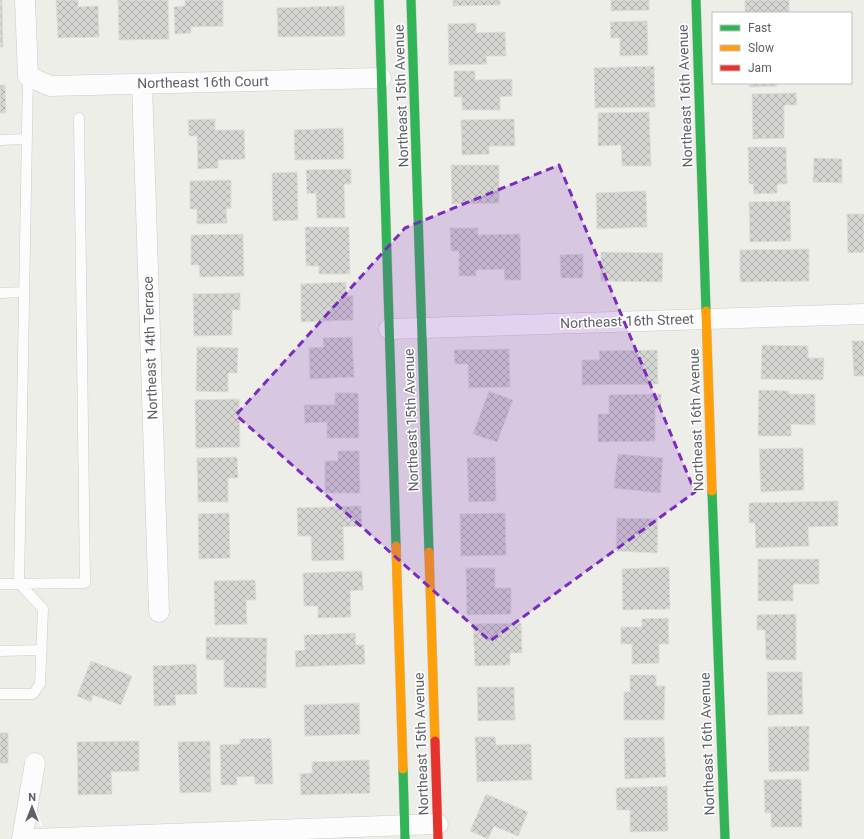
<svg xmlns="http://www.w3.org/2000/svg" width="864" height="839" viewBox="0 0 864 839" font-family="Roboto,sans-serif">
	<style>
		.building { fill: url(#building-cross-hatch); stroke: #deddd8 }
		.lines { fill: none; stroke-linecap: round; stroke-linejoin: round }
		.lane-casing { stroke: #cacbc9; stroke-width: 11 }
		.street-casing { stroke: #cacbc9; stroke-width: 21 }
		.fast-casing { stroke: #cbcbca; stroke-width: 10 }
		.slow-casing { stroke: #cbcbca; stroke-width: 10 }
		.jam-casing { stroke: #cbcbca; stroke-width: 10 }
		.lane { stroke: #fcfcfc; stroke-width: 10 }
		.street { stroke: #fcfcfc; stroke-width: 20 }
		.fast { stroke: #30b455; stroke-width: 9 }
		.slow { stroke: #ff9f0a; stroke-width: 9 }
		.jam { stroke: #e5322d; stroke-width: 9 }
		.marked { fill: #7b2cbf; fill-opacity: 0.2; stroke: #7b2cbf; stroke-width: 3; stroke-dasharray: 8 5; stroke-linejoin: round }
		.labels { text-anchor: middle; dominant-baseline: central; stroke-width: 3; stroke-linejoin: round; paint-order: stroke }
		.street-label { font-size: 14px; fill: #5e6167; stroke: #fff }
	</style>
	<defs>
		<pattern id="building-cross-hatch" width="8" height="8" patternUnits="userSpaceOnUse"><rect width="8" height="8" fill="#d5d5d2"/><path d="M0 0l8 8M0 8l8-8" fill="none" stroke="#b0b0ae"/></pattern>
	</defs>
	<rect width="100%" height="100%" fill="#eeeee9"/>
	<!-- building -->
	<path class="building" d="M0 0H2L3 47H0Z
		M56 0H78V7L98 6 99 37 58 38Z
		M118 0H168L169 39 119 40Z
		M185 0H223V26L191 27V33L175 34 174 7 185 6Z
		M453 0H500V5L453 6Z
		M611 0H649V10L611 11Z
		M745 0H789V13H745Z
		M344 6 345 36 278 37 277 8Z
		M647 21 648 55 620 56V38H611L610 22Z
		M476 23V33L505 32 506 56H486L487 64 449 65 448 24Z
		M654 66 655 107 595 108 594 68Z
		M454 71H475V80L512 79V96L500 97V110H462V97H454Z
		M749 83H777V86L750 87Z
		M0 85H5L6 113H0Z
		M796 93 797 105H784V138L753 139 752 94Z
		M649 112 651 166H622L621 145 598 146V113Z
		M215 119V130H244L245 159 218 160V168L198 169 197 136H189L188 120Z
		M514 119 515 146H489V154L462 155 461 120Z
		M343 128 344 159 295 160 294 130Z
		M748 147H786L787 184H777V193L754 194 753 184H749Z
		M814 158 842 159V183L813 182Z
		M451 165H499V203L452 204Z
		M351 169V184H344L345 218H317L316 193 307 194 306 170Z
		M297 172 298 220 273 221 272 173Z
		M231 180V208L226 209 227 223 197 224V209H190V181Z
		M646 191 647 227 597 229 596 193Z
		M790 201 791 241 750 242 749 202Z
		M847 214H864V252L848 253Z
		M305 227H349L350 274H319V266H306Z
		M450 228H478V235L520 234 521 280H505L504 269 476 270V276H459V251H451Z
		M243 234 244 276 200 277 199 265H191V235Z
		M809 249V281L740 282V250Z
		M601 252 663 253 662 282 601 281Z
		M583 254V278H561L560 255Z
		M346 282V296H353V320L301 322V284Z
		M240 293V310H232V335L194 336 193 294Z
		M352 337 354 377 310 379 309 348 324 347 323 338Z
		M852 341H864V376H854Z
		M762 345 808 346V358H824L823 380 761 379Z
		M197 347 238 348 237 373H228V392L196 391Z
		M509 349 510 387 469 388 468 364H455L454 350Z
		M657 350 658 384 582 385V360H600L599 351Z
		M759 390 789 391V394H815V425L791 424V436H758Z
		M489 391 513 400 497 442 473 434Z
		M335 393H358L359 438H327V422L305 423 304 405H335Z
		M661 394V408H655V441L598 442V414H609V395Z
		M239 399 240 447 196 448 195 400Z
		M803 448 804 490 761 492 759 449Z
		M338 451H359L360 493H325V461H338Z
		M618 454 663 458 660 493 614 488Z
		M237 457 238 478H228V502H198L197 458Z
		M495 457 496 501 469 502 467 458Z
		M838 501V526L808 527 809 546 756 548 755 523H749V503Z
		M361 506 362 526 343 527 344 560 312 561 311 536H298L297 508Z
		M229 513 230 558 199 559 198 514Z
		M505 513 506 555 461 556 460 514Z
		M617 518 658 519 657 553 616 551Z
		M758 559H819V584H793V601H758Z
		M669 567 670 609 623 610 622 569Z
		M466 568H495V588H511V614L467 615Z
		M362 571 363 590 350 591 351 617 318 618V606H304L303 573Z
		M255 580 256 600H246L247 624 215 625 214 581Z
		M796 614V660H766L765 630H757V615Z
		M668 618 669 644H659V663L632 664V644H621V627H642V619Z
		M521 623 522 653H510V665L475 666 473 624Z
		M355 633 356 645H364L365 664 296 667 295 651 305 650 304 635Z
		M206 637 267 638 266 688 224 687V660H206Z
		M91 661 132 676 121 705 93 695 91 702 77 696Z
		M196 664 197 694 175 695 176 705 154 706 153 666Z
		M767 672H802L803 714 768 715Z
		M630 675H656V686H665L664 720H624V692H630Z
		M477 687H514L515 720 478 721Z
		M359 703 360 734 305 736 304 705Z
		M809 726V771L769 772 768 727Z
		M0 733H8V763H0Z
		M475 737H495L496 745 531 744 532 780 477 782Z
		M664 737 666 777 625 779 624 738Z
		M271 738 273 784H255L254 776 237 777V785H221L220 745 240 744V739Z
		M139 741V771L111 772 112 794 78 795 77 742Z
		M210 741 211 792 180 793 178 742Z
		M369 760 370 793 301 795 300 774 312 773V762Z
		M801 779 802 827H771V813H765L764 780Z
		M667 786 668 831 630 832V810H617L616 788Z
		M486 794 528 812 518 836 494 826 488 839 470 831Z"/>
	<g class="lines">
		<defs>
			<path id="lane" d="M0 140 27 139
				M0 293 24 292
				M0 584 85 583 79 118
				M0 651 42 650
				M0 694H33L40 684 43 609 19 583 28 76"/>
			<path id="street" d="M25 0 28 76 50 86 381 78
				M142 84 159 612
				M389 329 864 314
				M22 839 35 763
				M33 839 438 824"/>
			<path id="fast" d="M379 0 396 546
				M411 0 429 552
				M696 0 706 311
				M712 491 725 839
				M403 769 405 839"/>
			<path id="slow" d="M706 311 712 491
				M396 546 403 769
				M429 552 435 741"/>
			<path id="jam" d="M435 741 438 839"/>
		</defs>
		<!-- lane casing -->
		<use href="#lane" class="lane-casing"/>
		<!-- street casing -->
		<use href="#street" class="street-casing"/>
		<!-- fast casing -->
		<use href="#fast" class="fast-casing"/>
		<!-- slow casing -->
		<use href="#slow" class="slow-casing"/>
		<!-- jam casing -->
		<use href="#jam" class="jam-casing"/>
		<!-- lane -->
		<use href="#lane" class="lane"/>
		<!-- street -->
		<use href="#street" class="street"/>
		<!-- fast -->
		<use href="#fast" class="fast"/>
		<!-- slow -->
		<use href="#slow" class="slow"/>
		<!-- jam -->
		<use href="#jam" class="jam"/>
	</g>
	<!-- marked area -->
	<path class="marked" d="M559 165 695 492 490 641 236 415 405 228Z"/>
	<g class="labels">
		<!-- street labels -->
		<g class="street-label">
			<text transform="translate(203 82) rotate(-1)">Northeast 16th Court</text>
			<text transform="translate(401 96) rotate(-92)">Northeast 15th Avenue</text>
			<text transform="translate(685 96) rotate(-92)">Northeast 16th Avenue</text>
			<text transform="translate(627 321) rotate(-2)">Northeast 16th Street</text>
			<text transform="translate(150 348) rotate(-92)">Northeast 14th Terrace</text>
			<text transform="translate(411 420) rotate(-92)">Northeast 15th Avenue</text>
			<text transform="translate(696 420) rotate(-92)">Northeast 16th Avenue</text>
			<text transform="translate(421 744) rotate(-92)">Northeast 15th Avenue</text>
			<text transform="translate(707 744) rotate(-92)">Northeast 16th Avenue</text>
		</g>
	</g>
	<!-- legend -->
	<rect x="712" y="12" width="140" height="72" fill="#ffffff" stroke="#bfc0c2"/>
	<rect x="720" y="25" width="20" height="6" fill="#30b455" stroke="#bfc0c2"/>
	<text x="748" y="32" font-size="12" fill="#5e6167">Fast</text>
	<rect x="720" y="45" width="20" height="6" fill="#ff9f0a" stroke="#bfc0c2"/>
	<text x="748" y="52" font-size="12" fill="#5e6167">Slow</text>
	<rect x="720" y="65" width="20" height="6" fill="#e5322d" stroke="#bfc0c2"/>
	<text x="748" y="72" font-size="12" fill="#5e6167">Jam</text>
	<!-- north arrow -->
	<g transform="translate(32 807)" stroke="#ffffff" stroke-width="3" paint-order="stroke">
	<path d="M0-3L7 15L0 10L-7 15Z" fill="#5e6167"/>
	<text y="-6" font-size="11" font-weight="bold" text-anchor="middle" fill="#5e6167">N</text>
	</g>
</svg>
